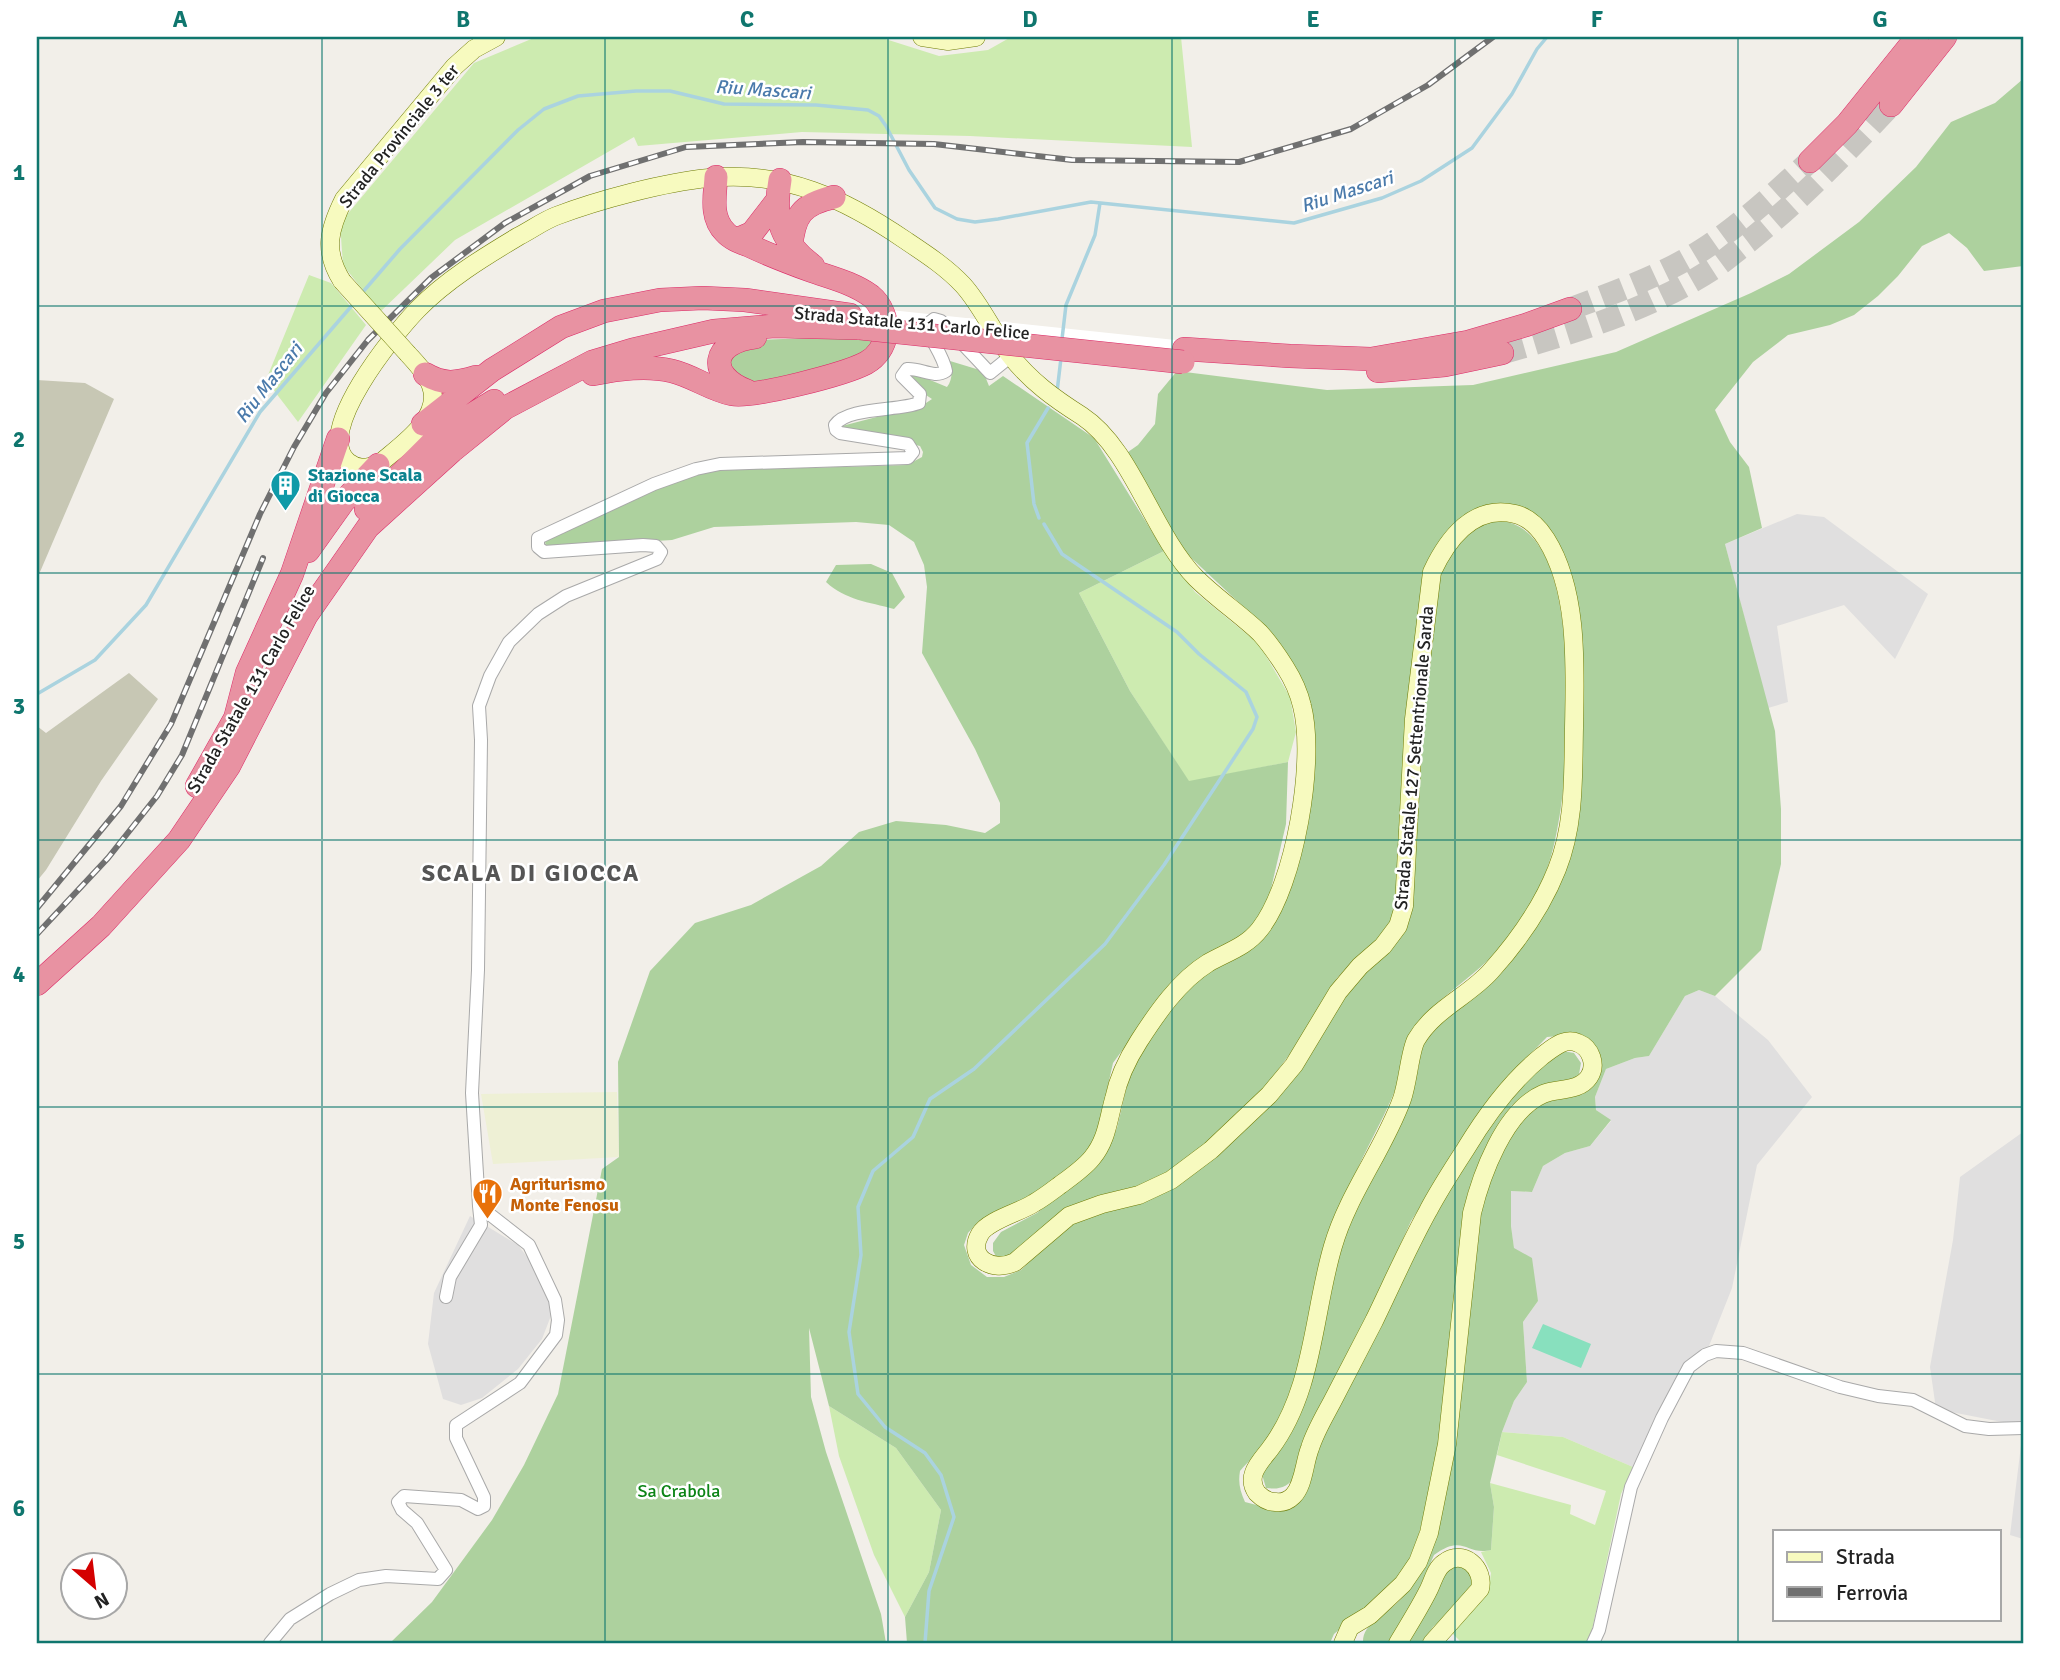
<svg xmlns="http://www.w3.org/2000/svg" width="2060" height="1680" viewBox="0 0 2060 1680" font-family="Signika,sans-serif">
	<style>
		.residential { fill: #e0dfdf }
		.construction { fill: #c7c7b4 }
		.farmland { fill: #eef0d5 }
		.grass { fill: #cdebb0 }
		.forest { fill: #add19e }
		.pitch { fill: #88e0be }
		.pier { fill: #fff }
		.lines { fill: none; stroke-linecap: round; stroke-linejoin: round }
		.stream { stroke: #aad3df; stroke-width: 3.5 }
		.highway-tunnel { stroke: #c8c6c1; stroke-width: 23; stroke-dasharray: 23 11; stroke-linecap: butt }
		.street-casing { stroke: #a9a9a9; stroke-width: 14 }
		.secondary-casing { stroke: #707d05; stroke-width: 19 }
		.highway-casing { stroke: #dc2a67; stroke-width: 24 }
		.street { stroke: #fff; stroke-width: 12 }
		.secondary { stroke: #f7fabf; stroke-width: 18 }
		.highway { stroke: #e892a2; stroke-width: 23 }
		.rail-casing { stroke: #707070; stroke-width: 6 }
		.rail { stroke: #fff; stroke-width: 3.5; stroke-dasharray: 10; stroke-linecap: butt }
		.secondary-bridge-casing { stroke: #707d05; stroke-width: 19; stroke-linecap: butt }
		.highway-bridge-casing { stroke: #dc2a67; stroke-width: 24; stroke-linecap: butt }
		.secondary-bridge { stroke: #f7fabf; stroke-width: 18 }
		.highway-bridge { stroke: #e892a2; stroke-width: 23 }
		.grid { fill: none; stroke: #0f766e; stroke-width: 2; stroke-opacity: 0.55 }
		.labels { text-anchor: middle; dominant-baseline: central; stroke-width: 5; stroke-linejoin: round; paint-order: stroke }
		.street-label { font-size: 18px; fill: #222; stroke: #fff }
		.culture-label { font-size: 18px; font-weight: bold; fill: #0d838f; stroke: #fff; text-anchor: start }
		.food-label { font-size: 18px; font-weight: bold; fill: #c56008; stroke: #fff; text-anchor: start }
		.park-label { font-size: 18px; fill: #0c8416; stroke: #fff }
		.water-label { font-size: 19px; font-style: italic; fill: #4a7aab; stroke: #fff }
		.district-label { font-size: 24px; font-weight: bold; letter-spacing: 2px; fill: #555; stroke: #fff }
		.neatline { fill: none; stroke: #0f766e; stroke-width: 2.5 }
		.grid-label { font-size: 23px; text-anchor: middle; font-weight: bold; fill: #0f766e }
	</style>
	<rect width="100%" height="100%" fill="#f2efe9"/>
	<!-- residential -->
	<path class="residential" d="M1797 514 1824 517 1928 594 1895 659 1844 605 1777 626 1788 702 1768 708 1725 544Z
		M1699 990 1715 996 1768 1040 1812 1097 1757 1165 1732 1288 1709 1346 1685 1363 1633 1467 1563 1437 1502 1432 1514 1401 1527 1382 1523 1322 1538 1301 1514 1249 1511 1226V1191L1532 1192 1543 1166 1565 1153 1590 1146 1611 1121 1596 1110 1595 1097 1606 1069 1635 1058 1649 1056 1685 996Z
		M2023 1132V1422H2002L1936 1409 1930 1367 1953 1240 1960 1177Z
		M470 1216 518 1245 549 1286 552 1313 542 1339 518 1369 482 1398 461 1405 443 1399 428 1344 434 1293Z
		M2023 1429V1539L2010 1535Z"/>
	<!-- construction -->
	<path class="construction" d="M37 380 85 383 114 399 37 579Z
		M129 673 158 699 101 781 46 870 37 881V726L46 733Z"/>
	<!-- farmland -->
	<path class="farmland" d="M617 1092 619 1157 493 1164 481 1094Z"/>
	<!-- grass -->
	<path class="grass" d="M536 37H879L939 56 988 50 1011 37H1181L1192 147 970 136 802 132 638 146 634 137 455 240 380 312 343 265 340 223 474 63Z
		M309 275 331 283 366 325 298 422 266 380Z
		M1164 551 1195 592 1259 644 1290 697 1296 732 1288 762 1189 782 1130 691 1079 593Z
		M829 1406 896 1448 941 1510 929 1572 905 1617 874 1555 839 1456Z
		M1502 1432 1563 1437 1633 1467 1621 1494 1592 1630 1587 1643H1462L1451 1632 1489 1588 1491 1573 1481 1552 1491 1550 1494 1507 1490 1483 1571 1505 1570 1514 1595 1525 1606 1491 1497 1455Z"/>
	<!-- forest -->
	<path class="forest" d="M2023 79V266L1984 271 1967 248 1949 233 1922 246 1898 276 1878 296 1854 315 1830 325 1788 335 1753 362 1715 410 1730 442 1749 467 1762 528 1725 544 1775 731 1781 809V864L1761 950 1715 996 1699 990 1685 996 1649 1056 1635 1058 1606 1069 1595 1097 1596 1110 1611 1120 1590 1146 1565 1153 1543 1166 1532 1192 1511 1191V1226L1514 1248 1532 1258 1538 1301 1523 1322 1527 1382 1514 1401 1502 1432 1490 1483 1494 1507 1491 1550C1466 1556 1464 1533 1434 1555L1395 1643H1363C1362 1623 1386 1615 1398 1602 1414 1587 1421 1569 1430 1550L1483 1185 1517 1124 1534 1109 1549 1101 1583 1094 1591 1085 1596 1067 1571 1035 1547 1037 1502 1083 1411 1221 1296 1476C1287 1487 1280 1490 1266 1488L1261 1471 1288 1434 1338 1242 1412 1087 1419 1066V1045L1559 881 1578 621 1540 522 1468 515 1444 534 1431 559 1396 912 1383 936 1361 953 1337 978 1298 1043 1260 1094 1195 1156 1151 1184 1077 1206 1054 1217 1009 1258H997L993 1251V1243L1001 1232 1037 1213 1103 1159 1117 1128 1129 1077 1144 1045 1196 980 1233 958 1295 863 1311 801 1313 725 1251 614 1186 553 1156 505 1128 452 1138 445 1155 424 1158 394 1177 371 1327 390 1473 385 1616 352 1751 293 1789 274 1859 222 1916 167 1951 122 1995 103Z
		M831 333 874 341 866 353 857 358 748 386 730 372 728 353 756 340 811 338Z
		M950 361 983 371 989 386 1003 376 1094 438 1164 551 1079 593 1130 691 1189 781 1288 762 1286 824 1270 893 1260 917 1244 936 1176 977 1113 1063 1099 1125 1091 1149 1082 1160 1033 1195 978 1222 968 1233 964 1245 971 1265 987 1277H1004L1021 1270 1063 1229 1220 1150 1347 991 1402 934 1411 915 1419 743 1439 573C1456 522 1513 496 1544 554 1578 619 1572 800 1547 869 1537 897 1521 921 1503 944 1475 980 1417 1007 1404 1048 1400 1061 1401 1075 1396 1088 1381 1126 1358 1160 1346 1199 1325 1262 1315 1328 1293 1390 1289 1402 1286 1418 1279 1428 1270 1442 1252 1457 1240 1471 1238 1483 1240 1491 1245 1502L1272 1509 1302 1495 1314 1469 1316 1445 1386 1305 1479 1135 1532 1070 1563 1051 1574 1053 1581 1063 1579 1074 1575 1079 1530 1092 1511 1106 1488 1145 1475 1175 1468 1192 1462 1231 1439 1450 1419 1534 1407 1565 1391 1586 1334 1634 1330 1643H907L905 1617 929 1572 941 1510 896 1448 829 1406 809 1328 811 1397 826 1452 881 1614 886 1643H390L432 1602 492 1520 524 1465 558 1394 602 1169 619 1157 618 1062 650 971 695 923 751 905 821 866 859 832 896 821 946 825 985 833 1000 823V803L975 749 922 653 927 587 924 565 914 542 889 525 856 522 714 527 672 540 556 547H548L545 543 547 538 614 506 686 477 730 467 767 469 907 465 922 457 923 452 920 446 838 427 923 405 932 399 914 387 909 374 918 375 947 387C953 379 952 370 950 361Z
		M871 564 892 573 905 597 894 609C869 602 845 600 826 582L836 565Z
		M1457 1564 1474 1574 1471 1595 1433 1627 1422 1643H1408L1443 1570Z"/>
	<!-- pitch -->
	<path class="pitch" d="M1543 1324 1591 1344 1581 1368 1532 1348Z"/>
	<!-- pier -->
	<path class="pier" d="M862 307 1185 341 1182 368 860 334Z"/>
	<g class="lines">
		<!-- stream -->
		<path class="stream" d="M362 293 400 249 518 130 544 109 578 96 636 91H670L724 104 816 105 868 110 879 116 886 126 909 170 935 208 957 219 975 222 998 219 1091 202 1294 223 1382 198 1421 181 1472 148 1512 94 1537 49 1547 37
			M1062 339 1066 305 1095 235 1100 203
			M1057 392 1061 358
			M1039 518 1034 504 1027 443 1048 408
			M37 694 95 660 146 605 260 412 355 302
			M925 1643 929 1591 954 1517 941 1475 925 1453 885 1427 858 1394 849 1332 861 1255 858 1207 873 1171 913 1137 930 1099 974 1069 1105 944 1164 865 1253 729 1257 717 1246 692 1199 654 1177 632 1062 554 1044 524"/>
		<!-- highway-tunnel -->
		<path class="highway-tunnel" d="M1570 309C1615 292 1661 276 1702 250 1741 225 1776 192 1810 161
			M1502 353C1575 332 1650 310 1714 268 1726 260 1737 250 1748 242 1800 200 1845 154 1891 105"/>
		<defs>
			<path id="street" d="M479 1206 472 1093 478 970 481 740 479 706 490 676 509 642 538 614 566 596 657 559 661 552 656 546 643 545 544 552 538 547V538L654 484 696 469 720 464 908 458 913 452 908 444 840 433 836 430 835 425C847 407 899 411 919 403L920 394 902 376 907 369C921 368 934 379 946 371 943 354 930 341 926 325L934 319 941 321 990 373 1011 356
				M270 1643 290 1619 330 1594 359 1580 386 1576 438 1579 446 1570 417 1523 402 1510 398 1502 404 1496 461 1500 478 1509 484 1506V1497L456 1438V1425L520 1383 556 1335 558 1320 555 1300 529 1245 479 1206 481 1225 450 1277 446 1297
				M1593 1643 1599 1630 1631 1487 1662 1418 1689 1367 1705 1355 1716 1351 1743 1353 1840 1387 1878 1396 1913 1400 1965 1426 1989 1429 2023 1428"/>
			<path id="secondary" d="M922 37 948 41 976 37
				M342 281C323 251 329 229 344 199L454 67 474 49 496 37
				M408 354C417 364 427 374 431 386 443 419 398 447 378 465 367 468 358 470 348 462 312 433 395 333 417 310 446 280 484 257 519 236 531 230 543 221 556 216 598 200 665 182 709 178 784 170 845 199 905 240 926 254 946 267 963 285 982 306 993 333 1010 355 1030 381 1055 399 1082 416 1132 449 1152 533 1196 578 1216 598 1240 614 1260 633 1269 643 1278 656 1285 667 1292 678 1299 693 1302 706 1316 760 1295 884 1260 929 1246 947 1227 952 1208 963 1179 981 1157 1013 1139 1041 1128 1058 1118 1079 1114 1099 1108 1120 1107 1140 1092 1158 1084 1168 1071 1177 1060 1185 1052 1191 1043 1198 1034 1203 1021 1212 988 1220 980 1234 966 1258 993 1273 1015 1262L1069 1216 1102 1204 1139 1195 1171 1180 1211 1150 1269 1095 1294 1065 1338 992 1360 966 1383 946 1398 926 1404 906 1414 719 1432 572C1448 538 1474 504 1515 514 1528 517 1539 528 1546 539 1579 591 1575 669 1574 728 1573 776 1575 824 1557 869 1542 907 1518 941 1491 971 1469 996 1434 1009 1416 1040 1410 1051 1408 1082 1402 1099 1384 1149 1348 1194 1333 1246 1313 1313 1314 1391 1270 1449 1260 1462 1245 1476 1257 1493 1262 1498 1268 1502 1275 1502 1282 1503 1288 1501 1293 1496 1304 1485 1304 1463 1310 1448 1315 1432 1324 1417 1332 1402 1346 1375 1360 1348 1374 1321 1392 1284 1408 1247 1428 1211 1439 1190 1452 1170 1465 1150 1486 1115 1510 1082 1542 1056 1553 1048 1564 1037 1578 1043 1591 1048 1597 1065 1589 1077 1579 1092 1557 1088 1543 1094 1504 1111 1481 1176 1472 1213L1447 1444 1429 1533 1418 1562 1403 1584 1370 1615 1350 1627 1343 1643
				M1398 1643C1408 1626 1419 1609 1428 1591 1433 1582 1435 1569 1444 1563 1463 1548 1485 1568 1480 1589L1432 1643"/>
			<path id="highway" d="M1891 105 1945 37
				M1810 161 1847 124 1917 37
				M780 180C773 219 781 242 813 266
				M736 240 752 233 776 202
				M791 247C794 215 802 204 834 197
				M1184 349 1290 356 1371 359 1468 342 1526 325 1570 309
				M1378 371 1445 365 1502 353
				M425 374C444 385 456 383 476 377
				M593 374C619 369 646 365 672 371 693 376 711 390 732 394 754 398 845 374 866 363 877 357 884 346 886 334 888 321 881 304 871 296 853 283 832 278 812 271 790 263 769 255 748 245 740 242 731 239 725 232 710 217 715 196 716 177
				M747 391C706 375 712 342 755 337
				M423 424 492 370 561 327 604 311 660 300 703 298 745 300 850 315
				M366 509 441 434 494 401
				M308 551 343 502 378 465
				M235 719 247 673 292 574 338 439
				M197 786 237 715
				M37 984 101 926 179 840 229 766 306 616 368 527 452 451 505 408 592 362 632 350 714 331 775 326 860 328"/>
		</defs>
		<!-- street casing -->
		<use href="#street" class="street-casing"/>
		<!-- secondary casing -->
		<use href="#secondary" class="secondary-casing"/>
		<!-- highway casing -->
		<use href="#highway" class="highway-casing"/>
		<!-- street -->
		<use href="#street" class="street"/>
		<!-- secondary -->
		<use href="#secondary" class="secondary"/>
		<!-- highway -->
		<use href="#highway" class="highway"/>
		<defs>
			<path id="rail" d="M37 908 121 806 171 724 260 514 294 447 326 393 368 340 431 278 505 223 590 176 686 147 803 142 934 144 1072 160 1239 162 1351 129 1428 85 1493 37
				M37 934 108 858 157 796 182 755 263 558"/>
		</defs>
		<!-- rail casing -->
		<use href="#rail" class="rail-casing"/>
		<!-- rail -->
		<use href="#rail" class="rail"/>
		<defs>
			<path id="secondary-bridge" d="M342 281 408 354"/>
			<path id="highway-bridge" d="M860 328 1183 362"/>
		</defs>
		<!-- secondary-bridge casing -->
		<use href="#secondary-bridge" class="secondary-bridge-casing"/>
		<!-- highway-bridge casing -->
		<use href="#highway-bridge" class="highway-bridge-casing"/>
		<!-- secondary-bridge -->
		<use href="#secondary-bridge" class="secondary-bridge"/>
		<!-- highway-bridge -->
		<use href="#highway-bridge" class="highway-bridge"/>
	</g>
	<!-- grid -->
	<path class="grid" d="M322 37V1643M605 37V1643M888 37V1643M1172 37V1643M1455 37V1643M1738 37V1643M37 306H2023M37 573H2023M37 840H2023M37 1107H2023M37 1374H2023"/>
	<!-- icons -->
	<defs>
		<symbol id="building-pin" viewBox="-11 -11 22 30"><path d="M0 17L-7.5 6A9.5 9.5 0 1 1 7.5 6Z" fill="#0f9aa8" stroke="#fff"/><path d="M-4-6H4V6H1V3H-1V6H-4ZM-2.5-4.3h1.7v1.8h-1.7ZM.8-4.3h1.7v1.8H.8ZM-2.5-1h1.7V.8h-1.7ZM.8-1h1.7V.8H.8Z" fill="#fff"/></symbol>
		<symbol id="restaurant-pin" viewBox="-11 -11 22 30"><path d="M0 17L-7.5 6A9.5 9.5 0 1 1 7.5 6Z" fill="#e8710a" stroke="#fff"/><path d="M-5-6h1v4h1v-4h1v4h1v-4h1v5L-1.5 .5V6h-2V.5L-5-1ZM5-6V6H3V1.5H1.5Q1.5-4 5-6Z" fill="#fff"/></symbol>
	</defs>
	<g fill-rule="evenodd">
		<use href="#building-pin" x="268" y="468" width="35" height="47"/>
		<use href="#restaurant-pin" x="470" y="1176" width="35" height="47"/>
	</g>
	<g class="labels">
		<!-- street labels -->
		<g class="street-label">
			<text transform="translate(399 136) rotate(-51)">Strada Provinciale 3 ter</text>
			<text transform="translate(912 323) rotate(5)">Strada Statale 131 Carlo Felice</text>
			<text transform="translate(251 689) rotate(-60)">Strada Statale 131 Carlo Felice</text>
			<text transform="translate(1414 758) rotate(-85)">Strada Statale 127 Settentrionale Sarda</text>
		</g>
		<!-- culture labels -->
		<g class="culture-label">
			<text x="308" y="475">Stazione Scala<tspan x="308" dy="21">di Giocca</tspan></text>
		</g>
		<!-- food labels -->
		<g class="food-label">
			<text x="510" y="1184">Agriturismo<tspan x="510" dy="21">Monte Fenosu</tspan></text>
		</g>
		<!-- park labels -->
		<g class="park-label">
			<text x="679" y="1491">Sa Crabola</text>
		</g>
		<!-- water labels -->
		<g class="water-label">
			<text transform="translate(763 90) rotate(4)">Riu Mascari</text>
			<text transform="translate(1347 192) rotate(-18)">Riu Mascari</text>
			<text transform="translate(269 383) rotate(-52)">Riu Mascari</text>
		</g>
		<!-- district labels -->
		<g class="district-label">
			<text x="531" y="873">SCALA DI GIOCCA</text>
		</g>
	</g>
	<!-- border -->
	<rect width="2060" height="1680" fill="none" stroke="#ffffff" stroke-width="77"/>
	<!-- legend -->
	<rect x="1773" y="1530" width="228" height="91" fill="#ffffff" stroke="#a7a7a7" stroke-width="2"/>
	<rect x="1787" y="1552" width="35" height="10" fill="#f7fabf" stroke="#a7a7a7" stroke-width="2"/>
	<text x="1836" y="1564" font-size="21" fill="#222222">Strada</text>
	<rect x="1787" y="1587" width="35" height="10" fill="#707070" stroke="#a7a7a7" stroke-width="2"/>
	<text x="1836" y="1600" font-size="21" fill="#222222">Ferrovia</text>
	<!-- north arrow -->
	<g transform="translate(94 1586) rotate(152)"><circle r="33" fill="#ffffff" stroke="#a7a7a7" stroke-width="2"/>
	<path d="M0-5L12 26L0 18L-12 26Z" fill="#d40000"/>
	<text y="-10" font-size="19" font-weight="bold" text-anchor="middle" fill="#222222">N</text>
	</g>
	<rect x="38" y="38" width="1984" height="1604" class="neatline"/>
	<g class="grid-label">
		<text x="180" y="27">A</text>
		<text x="463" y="27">B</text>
		<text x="747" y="27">C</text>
		<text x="1030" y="27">D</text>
		<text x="1313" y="27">E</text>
		<text x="1597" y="27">F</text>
		<text x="1880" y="27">G</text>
		<text x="19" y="180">1</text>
		<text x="19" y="447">2</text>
		<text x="19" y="714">3</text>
		<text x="19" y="982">4</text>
		<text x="19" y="1249">5</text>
		<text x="19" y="1516">6</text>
	</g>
</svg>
